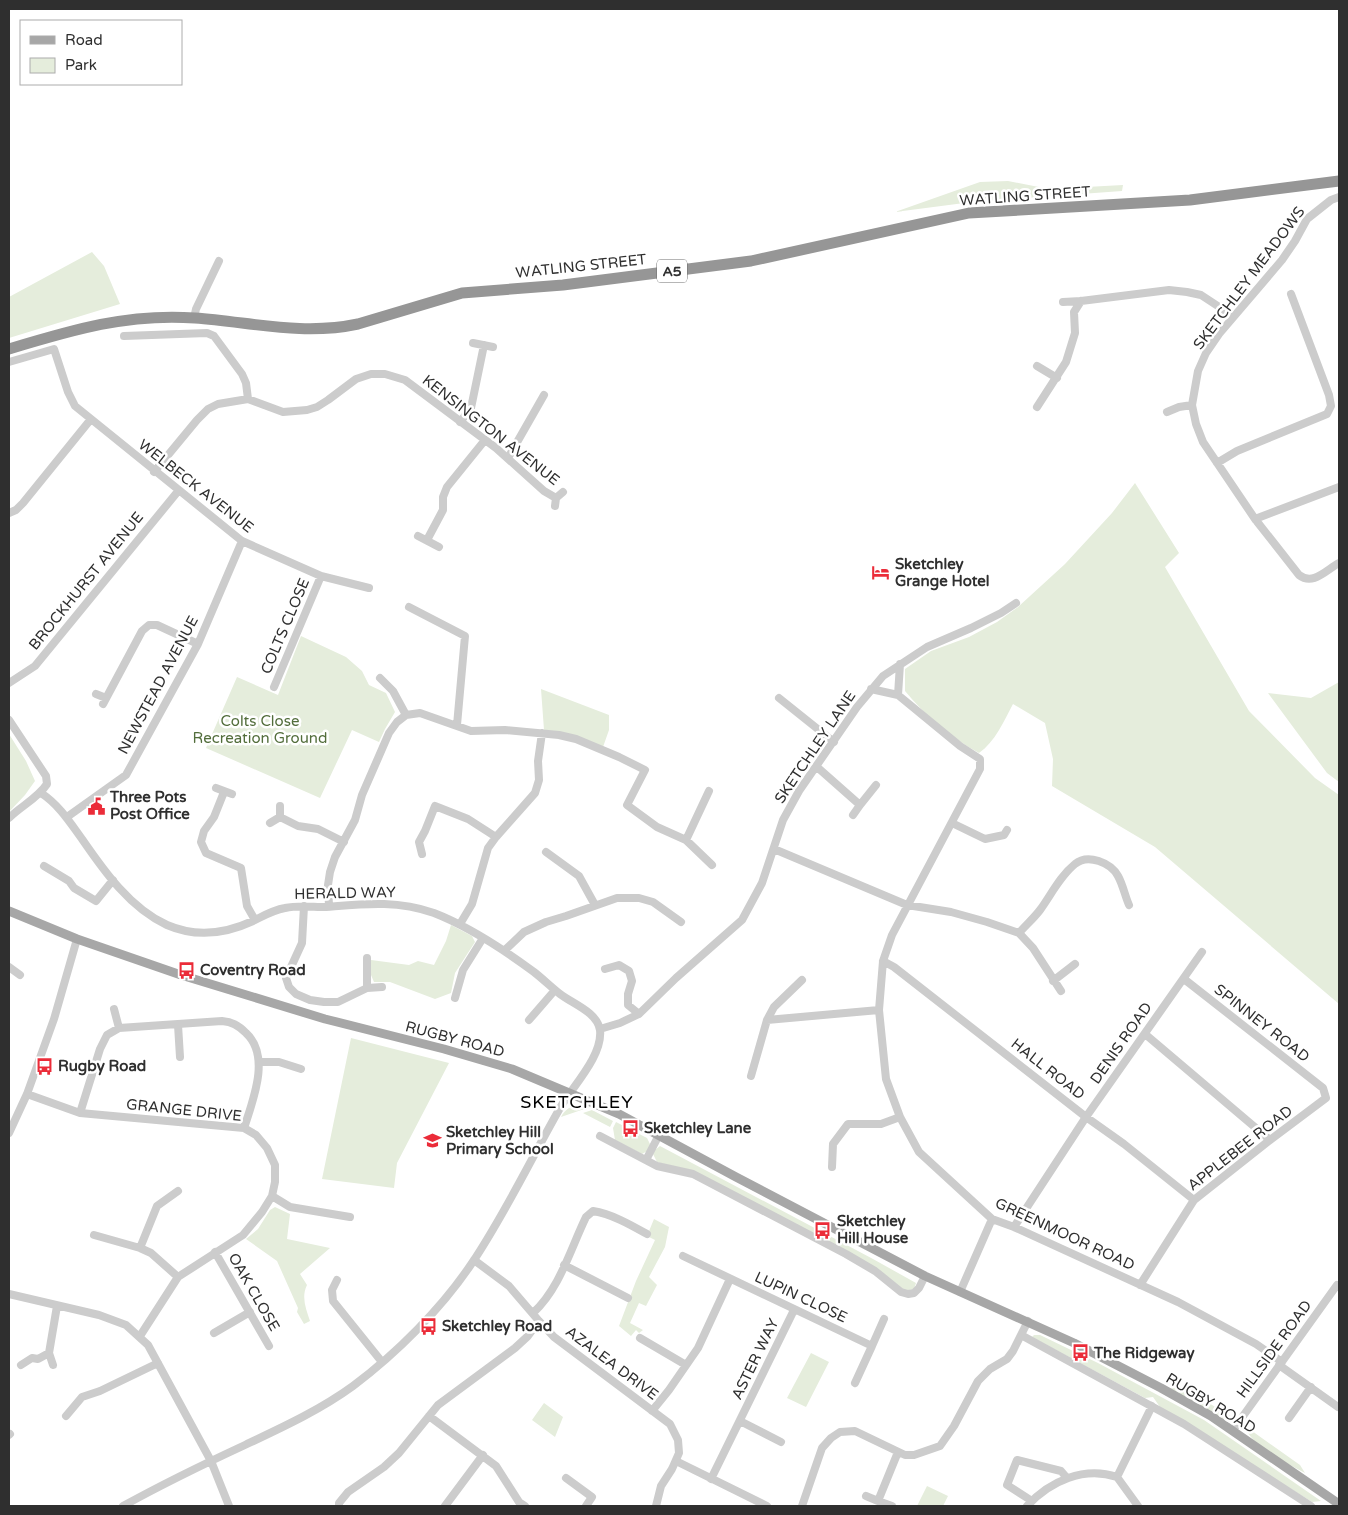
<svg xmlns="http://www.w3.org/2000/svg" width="1348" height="1515" viewBox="0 0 1348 1515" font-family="'Varela Round',sans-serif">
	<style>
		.green { fill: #e5eddc }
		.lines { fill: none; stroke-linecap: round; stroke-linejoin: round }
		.minor { stroke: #ccc; stroke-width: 8 }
		.major { stroke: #a7a7a7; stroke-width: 9 }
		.highway { stroke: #969696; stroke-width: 11 }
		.labels { text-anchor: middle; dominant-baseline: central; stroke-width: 5; stroke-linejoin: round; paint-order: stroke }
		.shield { fill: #fff; stroke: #6d6d6d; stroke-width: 1 }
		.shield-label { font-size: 14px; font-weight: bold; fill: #2f2f2f }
		.street-label { font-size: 15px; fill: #2f2f2f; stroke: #fff }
		.poi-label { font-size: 15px; font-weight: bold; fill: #2f2f2f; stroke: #fff; text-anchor: start }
		.park-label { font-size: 15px; fill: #526d3b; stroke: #fff }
		.quarter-label { font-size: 18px; letter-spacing: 1px; fill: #000; stroke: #fff }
	</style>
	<rect width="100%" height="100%" fill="#fff"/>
	<!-- green -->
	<path class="green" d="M1008 181 1049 189 1123 185 1122 191 972 202 895 212 980 182Z
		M92 252 104 266 120 304 9 338V297Z
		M1135 483 1179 553 1165 567 1249 711 1315 778 1339 795V1004L1155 847 1052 786 1053 759 1045 723 1013 704C1004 721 995 742 979 753 951 738 925 715 905 691V669L931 651 969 637 997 622 1018 607 1065 564 1112 513Z
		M301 636 346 657 362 671 369 685 386 693 395 712 385 729 379 742 352 730 320 798 206 748 237 677 278 695Z
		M1339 682V782L1327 773 1268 693 1311 698Z
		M541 689 609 715V730L603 747 544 730Z
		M9 734 26 761 35 781 25 795 9 812Z
		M451 925 472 936 475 942 455 973 451 993 435 999 390 982H374L371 975V960L409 965 418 961 434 965 446 941Z
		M351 1038 449 1063 397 1163 394 1188 322 1179Z
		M580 1104 590 1107 561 1117C565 1109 571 1106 580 1104Z
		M592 1110 613 1121 610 1127 583 1113Z
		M616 1122 647 1138 650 1144 649 1150 642 1154 615 1140 613 1128Z
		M660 1146 873 1259 916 1283 914 1289 903 1291 889 1279 693 1172 657 1162 653 1154 655 1150Z
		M275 1207 290 1214 287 1239 330 1248 300 1274 307 1285C301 1297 306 1309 310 1321L304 1324 297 1312 298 1308 277 1261 246 1239 258 1229 270 1210Z
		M654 1219 669 1227 665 1247 649 1277 657 1285 646 1306 639 1303 630 1323 643 1330 639 1333 636 1330 631 1336 619 1326 636 1281 655 1240 647 1236Z
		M1034 1335H1040L1098 1363 1204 1420 1321 1501 1312 1502 1160 1407 1153 1397 1145 1398 1032 1337Z
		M811 1353 829 1362 806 1407 787 1398Z
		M1175 1383 1234 1418 1230 1422 1225 1421 1171 1389Z
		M544 1403 563 1417 555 1437 532 1420Z
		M1245 1426 1300 1465 1305 1473C1289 1464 1249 1445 1245 1426Z
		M927 1486 948 1496 943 1506H917Z"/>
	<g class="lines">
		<!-- minor -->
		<path class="minor" d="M1339 197 1331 200 1307 219 1295 241 1282 260 1219 334 1206 353 1198 371 1192 405 1196 424 1203 442 1255 519 1299 575C1313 586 1326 570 1339 563
			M1063 302 1081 301 1169 290 1187 292 1201 295 1233 316
			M194 318 196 309 219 261
			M124 336 207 333 214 336 242 374 246 383 248 399
			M473 343 493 347
			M9 362 54 349 68 392 75 406 242 541 321 576 369 588
			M1037 366 1057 378
			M1037 407 1066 362 1075 333 1074 312 1081 301
			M1167 412 1179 407 1192 405
			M460 422 471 408 484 345
			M508 458 544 395
			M1217 463 1237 451 1327 414 1331 406 1329 395 1291 294
			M154 472 197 420 208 409 218 404 248 399 283 412 307 410 317 407 328 400 356 379 371 374H385L405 380 496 448 544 491 556 498
			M555 506 556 498 563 492
			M9 513 16 510 23 503 91 419
			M1255 519 1339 487
			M418 536 439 547
			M427 540 443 510V497L447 487 485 440
			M409 607 465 636 457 725
			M900 664 898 695 960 746 980 759V769L892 935 883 961 879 1010 886 1079 900 1117 919 1152 992 1219 1014 1227 1178 1302 1256 1344 1282 1362
			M380 678 393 691 406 715
			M9 683 35 666 179 490
			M274 687 321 576
			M871 689 898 695
			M96 694 106 698
			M779 698 834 742
			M103 704 142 631 149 625H157L198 644
			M9 720 46 776 47 784C38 798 21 806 9 818
			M817 767 860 805 876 785
			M216 788 232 794
			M224 792 214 817 204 831 201 842 206 853 241 868 247 906 255 920
			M41 793C59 805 69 821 82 839 104 871 130 908 167 925 197 938 225 934 253 921 263 916 273 910 285 908 298 905 312 907 326 907 364 904 396 900 434 913 470 927 503 949 534 972 543 979 551 987 560 994 573 1004 597 1012 600 1030 603 1056 572 1087 560 1108 531 1159 505 1214 472 1263 442 1308 397 1353 353 1386 320 1410 283 1427 245 1445 204 1464 163 1484 123 1506
			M853 815 860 805
			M67 817 126 775 198 644 242 541
			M280 817V806
			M270 823 280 817 298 826 318 829 344 842
			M952 823 985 839 1004 835 1007 830
			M686 840 712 865
			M774 849 907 905 951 912 987 922 1019 933 1033 948 1061 991
			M546 852 579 876 595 905
			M422 854 419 842 425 831 435 806 468 819 496 837
			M44 866 69 881 74 888 96 901 113 880
			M304 906 302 943 286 978 289 987 296 994 310 1000 324 1002H338L367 988 382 987
			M329 906 328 885 330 872 335 857 355 820 362 795 389 733 397 722 406 715 420 713 471 731 505 730 559 735 576 739 619 757 645 770 627 805 657 827 686 840 709 791
			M460 924 472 904 488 848 496 837 535 793 539 780 538 761 542 733
			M1019 933C1026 925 1034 918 1040 910 1051 895 1060 876 1075 864 1088 853 1111 863 1118 876 1123 885 1125 896 1129 905
			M504 951 524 932 546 922 566 916 617 898H639L653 902 681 922
			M883 961 894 967 1086 1117 1124 1144 1194 1200
			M9 967 20 975
			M605 969 619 965 629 971 632 981 628 994V1005L639 1014
			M1053 981 1075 964
			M367 988V958
			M455 998 463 970 483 938
			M114 1009 119 1028
			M529 1020 555 990
			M767 1020 774 1007 802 980
			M178 1025 180 1057
			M600 1029 620 1023 639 1014 676 978 742 920 762 883 783 820 799 791 857 707 883 676 927 647 971 628 1001 613 1016 603
			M1145 1034 1270 1140
			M260 1062H279L301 1069
			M751 1076 767 1020 879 1010
			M27 1094 80 1113 244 1128 256 1135 267 1148 275 1165V1182L272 1196 262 1212 243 1235 178 1277 140 1336
			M80 1113 100 1049 107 1035 119 1028 222 1021C232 1022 238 1025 246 1033 271 1056 253 1100 244 1128
			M9 1133 27 1094 54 1019 77 939
			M600 1136 657 1166 693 1174 846 1254 875 1271 901 1292 908 1294 914 1293 919 1288 925 1276
			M646 1160 659 1135
			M832 1167 833 1144 848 1124H881L900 1117
			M178 1191 157 1206 140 1248 151 1253 178 1277
			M272 1196 290 1207 350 1217
			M1014 1227 1086 1117 1202 952
			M94 1235 140 1248
			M215 1252 269 1346
			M683 1256 872 1346 855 1383
			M474 1260 509 1286 539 1321 554 1337 670 1424 678 1440 679 1453 672 1469 661 1486 656 1506
			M564 1265 628 1298
			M337 1280 332 1290 333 1301 382 1362
			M1140 1285 1194 1200 1270 1140 1326 1098 1323 1088 1184 979
			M960 1292 992 1219
			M9 1294 99 1315 126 1325 148 1345 211 1461 229 1506
			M533 1313C560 1288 570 1250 586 1217L593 1211C612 1214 631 1225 647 1234
			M214 1333 250 1312
			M1021 1335 1184 1424 1311 1506
			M640 1338 686 1365
			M872 1346 884 1319
			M21 1365 32 1358 38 1359 49 1353
			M53 1365 49 1353 57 1306
			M1279 1365 1338 1407 1339 1406
			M652 1411 669 1390 698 1348 730 1279
			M66 1416 82 1397 100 1391 158 1363
			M429 1416 496 1466 519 1502 525 1506
			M1289 1418 1311 1387
			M740 1421 781 1442
			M1233 1430 1337 1285 1339 1287
			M9 1435 10 1434
			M676 1461 767 1506
			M566 1478 592 1497 586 1506
			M711 1479 794 1310
			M866 1496 878 1501
			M1032 1501 1007 1485 1017 1460 1061 1471 1067 1478
			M339 1506V1503L348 1492 384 1467 399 1453 438 1405 515 1348 528 1336 539 1321
			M445 1506 483 1455
			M802 1506 822 1448 831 1438 840 1432 855 1431 905 1455H914L940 1446 954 1426 978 1381 990 1369 1007 1359 1013 1351 1028 1321
			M892 1506 878 1501 898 1452
			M1027 1506C1050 1481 1084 1466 1117 1477
			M1138 1506 1117 1477 1152 1406"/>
		<!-- major -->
		<path class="major" d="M9 911 77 939 181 975 325 1019 444 1049 512 1069 619 1114 736 1177 925 1276 1074 1343 1161 1388 1211 1416 1339 1504"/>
		<!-- highway -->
		<path class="highway" d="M9 349C72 330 128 313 195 318 251 322 302 336 358 324L462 293 563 285 751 261 969 213 1190 200 1339 181"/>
	</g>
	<!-- icons -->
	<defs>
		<symbol id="hotel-bare" viewBox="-9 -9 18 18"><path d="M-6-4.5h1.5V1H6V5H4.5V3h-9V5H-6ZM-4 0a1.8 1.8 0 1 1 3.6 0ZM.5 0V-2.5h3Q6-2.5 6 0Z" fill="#eb2c39" stroke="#fff" stroke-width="2.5" paint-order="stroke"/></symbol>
		<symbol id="civic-bare" viewBox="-9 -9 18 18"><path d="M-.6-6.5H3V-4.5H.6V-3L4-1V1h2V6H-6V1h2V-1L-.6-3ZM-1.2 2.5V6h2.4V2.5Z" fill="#eb2c39" stroke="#fff" stroke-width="2.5" paint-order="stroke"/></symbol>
		<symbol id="bus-bare" viewBox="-9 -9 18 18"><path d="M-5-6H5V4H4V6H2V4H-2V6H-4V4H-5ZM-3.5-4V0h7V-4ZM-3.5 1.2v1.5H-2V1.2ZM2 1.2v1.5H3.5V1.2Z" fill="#eb2c39" stroke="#fff" stroke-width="2.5" paint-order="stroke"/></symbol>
		<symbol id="school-bare" viewBox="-9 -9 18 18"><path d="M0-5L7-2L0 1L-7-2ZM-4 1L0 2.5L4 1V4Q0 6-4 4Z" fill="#eb2c39" stroke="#fff" stroke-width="2.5" paint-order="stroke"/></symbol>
	</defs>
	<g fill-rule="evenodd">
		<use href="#hotel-bare" x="868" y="560" width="25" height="25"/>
		<use href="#civic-bare" x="84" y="794" width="25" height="25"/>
		<use href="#bus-bare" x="174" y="958" width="25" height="25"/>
		<use href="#bus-bare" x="32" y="1054" width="25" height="25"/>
		<use href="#bus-bare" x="618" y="1116" width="25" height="25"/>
		<use href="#school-bare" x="420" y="1128" width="25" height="25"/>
		<use href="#bus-bare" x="810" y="1218" width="25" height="25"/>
		<use href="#bus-bare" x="416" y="1314" width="25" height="25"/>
		<use href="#bus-bare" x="1068" y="1340" width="25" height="25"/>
	</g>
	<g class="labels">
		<!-- shield labels -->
		<rect class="shield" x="657" y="259.5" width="30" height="23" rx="4"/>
		<g class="shield-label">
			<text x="672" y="271">A5</text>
		</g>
		<!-- street labels -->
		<g class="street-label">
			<text transform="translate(1025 196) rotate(-4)">WATLING STREET</text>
			<text transform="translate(581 266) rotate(-6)">WATLING STREET</text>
			<text transform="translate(1249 278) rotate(-53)">SKETCHLEY MEADOWS</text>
			<text transform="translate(491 430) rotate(38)">KENSINGTON AVENUE</text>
			<text transform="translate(196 486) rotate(38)">WELBECK AVENUE</text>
			<text transform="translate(86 581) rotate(-51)">BROCKHURST AVENUE</text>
			<text transform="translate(285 626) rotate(-67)">COLTS CLOSE</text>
			<text transform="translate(158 685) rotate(-62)">NEWSTEAD AVENUE</text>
			<text transform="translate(815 747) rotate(-56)">SKETCHLEY LANE</text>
			<text transform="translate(345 893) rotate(-1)">HERALD WAY</text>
			<text transform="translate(1262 1023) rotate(38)">SPINNEY ROAD</text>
			<text transform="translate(455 1039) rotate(15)">RUGBY ROAD</text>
			<text transform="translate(1121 1043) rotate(-55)">DENIS ROAD</text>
			<text transform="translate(1048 1069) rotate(38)">HALL ROAD</text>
			<text transform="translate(184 1110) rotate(6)">GRANGE DRIVE</text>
			<text transform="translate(1240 1148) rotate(-38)">APPLEBEE ROAD</text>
			<text transform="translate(1065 1234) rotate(25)">GREENMOOR ROAD</text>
			<text transform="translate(254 1292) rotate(60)">OAK CLOSE</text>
			<text transform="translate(801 1297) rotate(25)">LUPIN CLOSE</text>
			<text transform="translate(1274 1349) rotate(-54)">HILLSIDE ROAD</text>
			<text transform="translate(755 1359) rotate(-64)">ASTER WAY</text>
			<text transform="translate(612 1363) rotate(37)">AZALEA DRIVE</text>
			<text transform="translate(1211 1403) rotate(31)">RUGBY ROAD</text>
		</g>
		<!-- poi labels -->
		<g class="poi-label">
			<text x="895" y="564">Sketchley<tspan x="895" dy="17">Grange Hotel</tspan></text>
			<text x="110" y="797">Three Pots<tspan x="110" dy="17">Post Office</tspan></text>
			<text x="200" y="970">Coventry Road</text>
			<text x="58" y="1066">Rugby Road</text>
			<text x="644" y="1128">Sketchley Lane</text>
			<text x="446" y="1132">Sketchley Hill<tspan x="446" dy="17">Primary School</tspan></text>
			<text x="837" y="1221">Sketchley<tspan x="837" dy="17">Hill House</tspan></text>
			<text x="442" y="1326">Sketchley Road</text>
			<text x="1094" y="1353">The Ridgeway</text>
		</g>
		<!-- park labels -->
		<g class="park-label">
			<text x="260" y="721">Colts Close<tspan x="260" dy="17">Recreation Ground</tspan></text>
		</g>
		<!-- quarter labels -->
		<g class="quarter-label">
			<text x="577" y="1102">SKETCHLEY</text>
		</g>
	</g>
	<!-- border -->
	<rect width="1348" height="1515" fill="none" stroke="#2f2f2f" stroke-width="20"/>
	<!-- legend -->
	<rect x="20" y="20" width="162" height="65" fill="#ffffff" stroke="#acacac"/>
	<rect x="30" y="36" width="25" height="8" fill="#a7a7a7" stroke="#acacac"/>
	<text x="65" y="45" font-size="15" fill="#2f2f2f">Road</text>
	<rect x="30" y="58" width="25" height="15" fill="#e5eddc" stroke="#acacac"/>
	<text x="65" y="70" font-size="15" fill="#2f2f2f">Park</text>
</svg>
